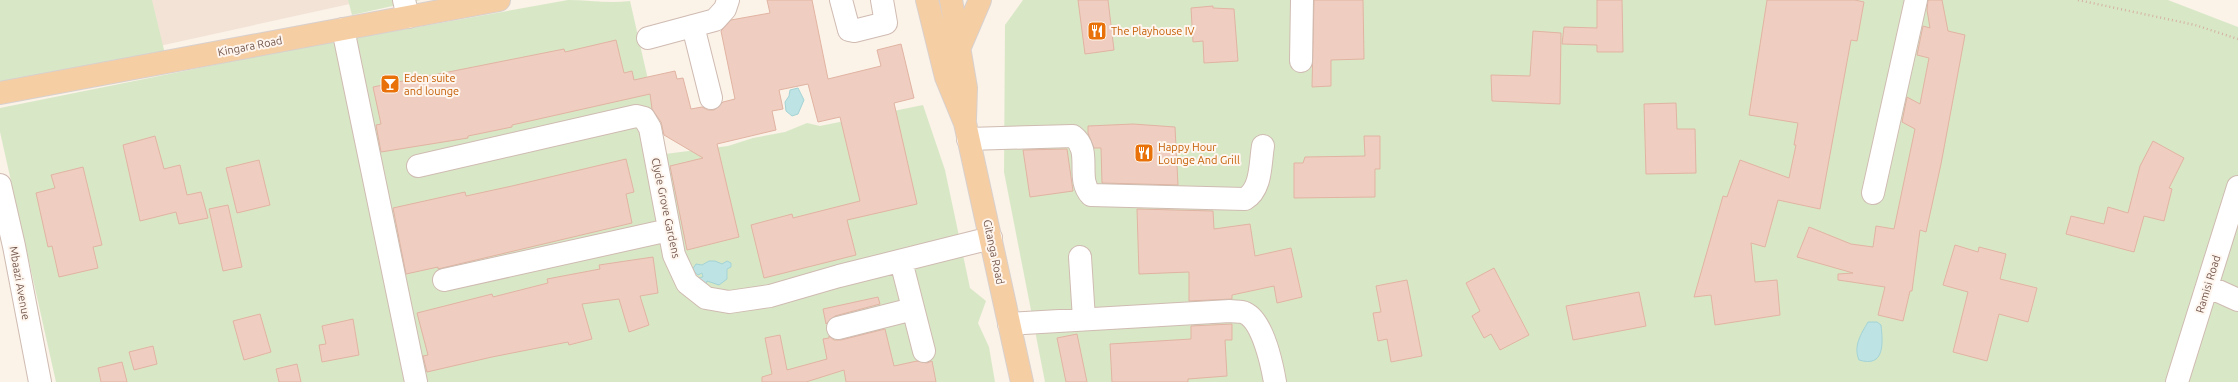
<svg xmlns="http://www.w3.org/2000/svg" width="2238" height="382" viewBox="0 0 2238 382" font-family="Ubuntu,sans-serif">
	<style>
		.residential { fill: #f3e3d6 }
		.green { fill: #d8e8c7 }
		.water { fill: #bde3e4; stroke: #a4d3d5 }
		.building { fill: #efcec1; stroke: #e1b3a2 }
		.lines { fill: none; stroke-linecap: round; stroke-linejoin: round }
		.minor-casing { stroke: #cfbbb1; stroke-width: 24 }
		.major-casing { stroke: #d8d0cd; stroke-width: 24 }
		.path { stroke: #d4b1a4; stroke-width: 2.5; stroke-dasharray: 1 3; stroke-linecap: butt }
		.minor { stroke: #fff; stroke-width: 22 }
		.major { stroke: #f6cea4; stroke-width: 22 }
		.labels { text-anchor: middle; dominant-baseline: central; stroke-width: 4; stroke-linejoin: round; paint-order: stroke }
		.food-label { font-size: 11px; fill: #c56008; stroke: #fef6ee; text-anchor: start }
		.street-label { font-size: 11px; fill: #74574d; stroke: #fef6ee }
	</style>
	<rect width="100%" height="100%" fill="#fbf2e8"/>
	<!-- residential -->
	<path class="residential" d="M0 0H368L0 81Z"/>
	<!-- green -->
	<path class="green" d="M0 0H152L165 54 0 86Z
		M348 0H420L352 15Z
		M568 0C589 0 609 4 630 1L665 154 728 146 753 138 785 132 807 123 820 126 923 105 945 170 970 288 986 301 978 323 989 347 995 382H56L0 132V108L289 50Z
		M1023 0H2168L2238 27V382H1045L1004 172 1005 25Z"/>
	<!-- water -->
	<path class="water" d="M798 88 804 100 798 114 792 116 786 111 785 102 789 96 790 90Z
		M709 261H715L722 264 727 261 731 263V267L727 269V279L719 285 707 281 706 285 696 278 703 277 702 273 698 275 692 270 696 264 702 265Z
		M1868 322H1877L1881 325C1883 343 1885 368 1859 360 1853 346 1861 334 1868 322Z"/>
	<!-- building -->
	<path class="building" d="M767 0H812L828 79 881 66 877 50 901 44 914 98 894 103 917 204 847 220 856 255 764 278 751 225 792 214 793 218 860 201 840 117 818 122 808 84 779 90 783 109 772 111 776 130 717 144 739 237 687 250 670 166 703 158 664 135 661 122 652 109 650 94 512 125V127L468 136V138L381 152 376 125 381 124 373 87 564 49 565 52 616 40 624 73 632 71 634 80 675 71 677 79 683 78 691 109 702 107 708 110H714L723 102 735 99 721 31 731 20 770 13Z
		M1078 0H1108L1114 50 1085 54Z
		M1314 0H1363L1364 59 1331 60V86L1312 87Z
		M1597 0H1622L1623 52H1597V45L1562 44 1564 27 1597 28Z
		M1767 0H1855L1864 2 1857 41 1851 40 1820 209 1778 200 1765 247 1751 243 1755 282 1777 280 1780 315 1715 325 1711 295 1694 297 1723 196 1727 197 1740 160 1789 178 1796 145H1794L1798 123 1749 115Z
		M1928 0H1942L1948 31 1965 35 1941 164 1926 232 1920 230 1912 291H1910L1903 321 1878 315 1885 287 1838 280V274L1853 273 1797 257 1809 227 1851 244 1873 247 1876 226 1894 229 1915 129 1902 122 1907 97 1920 104 1929 58 1917 55 1923 26 1930 28 1927 10Z
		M1213 6V8L1234 9 1238 61 1204 63 1203 41 1193 42 1191 8Z
		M1533 31 1561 33 1560 104 1492 101 1491 75 1530 76Z
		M1676 103 1677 129H1695L1696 173 1646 174 1644 104Z
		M1133 124 1175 127 1178 185 1102 183 1101 148H1094L1088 133V126Z
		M155 136 164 169 180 165 187 195 201 192 208 218 179 224 176 212 140 221 123 145Z
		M1364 136H1380V169H1375V197L1294 198V163H1303L1305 157 1365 156Z
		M2153 141 2184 158 2169 188 2172 189 2164 221 2144 216 2134 252 2066 234 2071 216 2104 224 2108 207 2128 213 2140 166Z
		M1067 149 1073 191 1030 197 1023 150Z
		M626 159 634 192 626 194 632 223 438 269V267L406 274 393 208 465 192 466 196 512 186Z
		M259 160 270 205 237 213 226 168Z
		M83 167 102 245 93 247 98 268 59 277 52 246 48 247 36 193 55 188 51 175Z
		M228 205 242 267 223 271 209 209Z
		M1137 209 1213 211 1214 229 1250 224 1255 256 1291 248 1302 297 1277 303 1274 286 1232 295V299L1189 301V272L1139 274Z
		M1955 245 1978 252 1979 247 2006 254 2000 279 2037 288 2028 322 1999 314 1987 361 1953 352 1968 292 1943 285Z
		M653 257 658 293 640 296 649 325 629 332 619 299 582 304 592 339 569 345 568 342 492 357 427 372 423 356 428 355 417 313 492 294 493 297 548 283 547 279 600 269 599 265Z
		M1494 268 1529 335 1500 350 1491 334 1484 338 1472 316 1480 311 1466 283Z
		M1407 280 1422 356 1391 362 1387 339 1378 341 1373 313 1381 312 1376 286Z
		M1639 292 1646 326 1573 340 1566 306Z
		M878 297 880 304 835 316 826 324 823 309Z
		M260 314 271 352 244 360 233 321Z
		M353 319 359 355 322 362 319 345 326 344 322 326Z
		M1232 324V340H1225L1227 376 1188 379V382H1112L1110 344 1191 339V326Z
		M885 329 894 366 917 361 927 363 932 361 936 382H846L844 370 806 382H762V377L772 374 765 338 780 335 787 370 827 359 823 339 829 338V336L834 340H841Z
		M1077 334 1087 382H1066L1057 338Z
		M153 346 157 364 134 370 129 352Z
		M122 362 127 382H101L98 368Z
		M297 364 301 382H279L276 369Z"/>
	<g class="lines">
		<defs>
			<path id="minor" d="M404 0 408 17
				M841 0 849 30 854 31 886 23 882 0
				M693 26 711 98
				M343 29 416 382
				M648 38 715 20 725 9 728 0
				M1301 61 1302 0
				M968 139 1073 136C1093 151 1075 178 1091 195L1245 199C1262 189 1260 163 1263 146
				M418 166 636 116 644 118 650 128 674 255 687 283 706 298 729 302 770 296 839 276 991 238
				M0 185 14 246 40 382
				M1873 193 1916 0
				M1080 257 1084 319
				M901 261 924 351
				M444 280 669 230
				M2207 286 2238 300
				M1009 324 1230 311C1234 312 1241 311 1245 313 1263 321 1272 365 1275 382
				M838 328 913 309
				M2177 382 2238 187"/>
			<path id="major" d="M927 0 946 77 965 123 1022 382
				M951 0 966 88 965 119
				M959 49 980 0
				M0 93 499 0"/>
		</defs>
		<!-- minor casing -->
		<use href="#minor" class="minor-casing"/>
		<!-- major casing -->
		<use href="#major" class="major-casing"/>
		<!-- path -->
		<path class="path" d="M2078 0 2195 25 2238 39"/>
		<!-- minor -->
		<use href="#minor" class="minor"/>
		<!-- major -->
		<use href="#major" class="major"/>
	</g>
	<!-- icons -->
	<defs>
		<symbol id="restaurant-square" viewBox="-11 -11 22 22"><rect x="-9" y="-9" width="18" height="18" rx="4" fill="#e8710a" stroke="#fef6ee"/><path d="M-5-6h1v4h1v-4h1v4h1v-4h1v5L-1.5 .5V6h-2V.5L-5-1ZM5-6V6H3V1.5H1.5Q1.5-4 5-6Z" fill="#fff"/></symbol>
		<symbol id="bar-square" viewBox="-11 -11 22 22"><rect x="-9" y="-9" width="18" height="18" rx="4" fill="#e8710a" stroke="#fef6ee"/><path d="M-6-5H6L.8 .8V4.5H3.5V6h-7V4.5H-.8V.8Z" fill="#fff"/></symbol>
	</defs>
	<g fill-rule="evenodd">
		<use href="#restaurant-square" x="1086" y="20" width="22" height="22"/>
		<use href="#bar-square" x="379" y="73" width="22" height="22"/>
		<use href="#restaurant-square" x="1133" y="142" width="22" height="22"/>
	</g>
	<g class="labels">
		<!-- food labels -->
		<g class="food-label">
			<text x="1111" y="31">The Playhouse IV</text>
			<text x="404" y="78">Eden suite<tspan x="404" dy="13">and lounge</tspan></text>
			<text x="1158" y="147">Happy Hour<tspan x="1158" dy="13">Lounge And Grill</tspan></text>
		</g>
		<!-- street labels -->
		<g class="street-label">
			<text transform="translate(250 46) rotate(-11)">Kingara Road</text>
			<text transform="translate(666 208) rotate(78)">Clyde Grove Gardens</text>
			<text transform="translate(994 252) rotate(78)">Gitanga Road</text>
			<text transform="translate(20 283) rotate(80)">Mbaazi Avenue</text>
			<text transform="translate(2208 284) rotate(-73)">Ramisi Road</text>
		</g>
	</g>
</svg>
